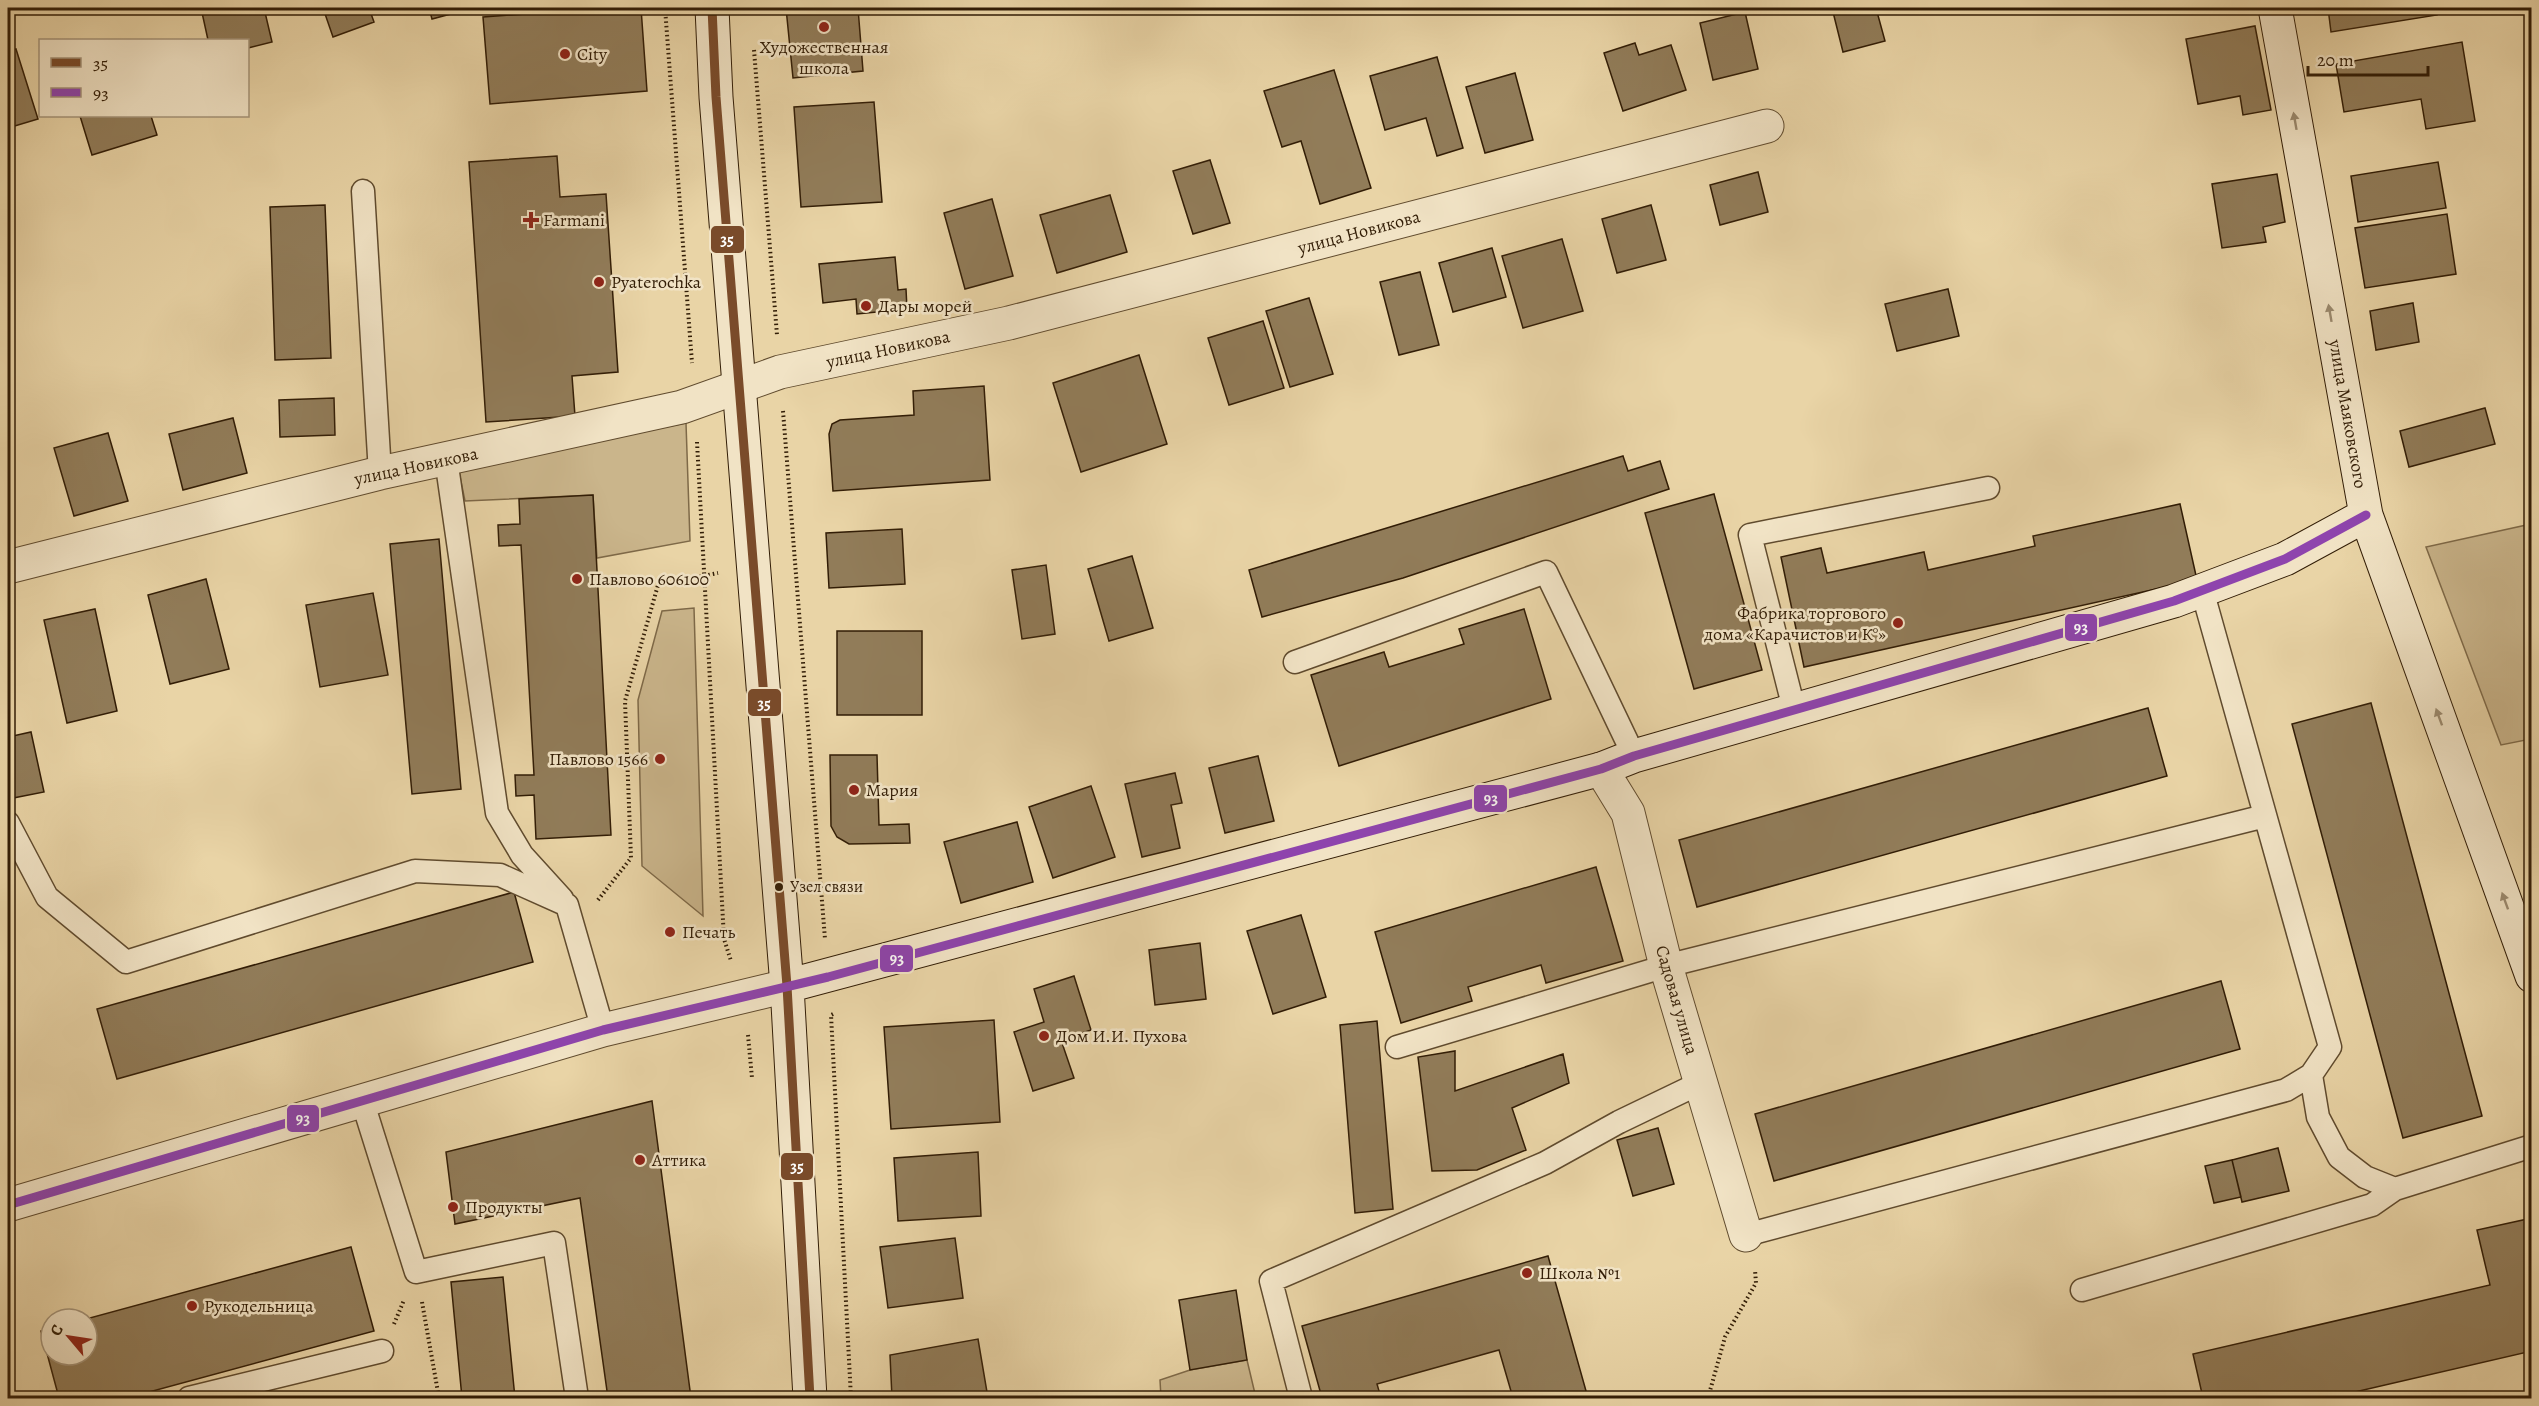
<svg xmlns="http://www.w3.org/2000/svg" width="2539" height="1406" viewBox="0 0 2539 1406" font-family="Alegreya,serif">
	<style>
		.green { fill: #cab58b; stroke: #7e6948; stroke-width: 1.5 }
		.building { fill: #917c59; stroke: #321d06; stroke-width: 1.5 }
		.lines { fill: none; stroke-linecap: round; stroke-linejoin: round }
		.lane-casing { stroke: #604b2e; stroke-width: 25 }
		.street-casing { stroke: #604b2e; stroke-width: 35 }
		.secondary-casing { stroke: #321d06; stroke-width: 35 }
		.path { stroke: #321d06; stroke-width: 4; stroke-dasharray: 1.5 3; stroke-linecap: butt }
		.lane { stroke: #f1e3c5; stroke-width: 22 }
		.street { stroke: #f1e3c5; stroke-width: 33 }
		.secondary { stroke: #f1e3c5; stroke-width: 33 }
		.bus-1-casing { stroke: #f1e3c5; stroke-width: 14 }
		.bus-2-casing { stroke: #f1e3c5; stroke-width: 14 }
		.bus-1 { stroke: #7a4b2a; stroke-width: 9 }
		.bus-2 { stroke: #8e44ad; stroke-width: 9 }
		.oneway { fill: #9b8a6f }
		.poi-dot { fill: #8f2418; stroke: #f1e3c5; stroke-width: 2 }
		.bus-dot { fill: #321d06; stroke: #f1e3c5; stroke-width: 2 }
		.labels { text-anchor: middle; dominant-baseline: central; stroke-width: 5; stroke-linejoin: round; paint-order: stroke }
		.bus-label { font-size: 16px; fill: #321d06; stroke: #f1e3c5; text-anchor: start }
		.poi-label { font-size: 18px; fill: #321d06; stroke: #f1e3c5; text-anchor: start }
		.street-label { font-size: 18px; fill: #321d06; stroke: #f1e3c5 }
		.line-badge { stroke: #f1e3c5; stroke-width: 2 }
		.badge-label { font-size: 16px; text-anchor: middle; font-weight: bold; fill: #fff }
	</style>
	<rect width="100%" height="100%" fill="#e9d4a6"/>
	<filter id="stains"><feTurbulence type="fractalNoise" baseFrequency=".00333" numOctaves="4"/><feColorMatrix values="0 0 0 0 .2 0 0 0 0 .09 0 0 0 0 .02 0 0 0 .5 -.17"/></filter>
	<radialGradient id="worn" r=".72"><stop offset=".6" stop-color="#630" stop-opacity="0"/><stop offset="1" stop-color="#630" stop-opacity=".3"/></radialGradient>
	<!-- green -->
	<path class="green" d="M686 423 690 541 597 558 593 495 465 501 458 467Z
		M2531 524V739L2501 745 2426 547Z
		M694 608 703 916 642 866 638 700 662 611Z
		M1247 1360 1256 1398H1161L1160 1380 1190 1370Z"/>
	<!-- building -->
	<path class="building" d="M201 8H264L272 42 248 48V40H208Z
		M323 8H369L374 22 333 37Z
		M429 8H473L432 19Z
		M612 8H641L647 91 490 104 483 17Z
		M786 8H858L863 71 793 78Z
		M1832 8H1876L1885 41 1843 52Z
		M2108 8H2140L2109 13Z
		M2328 8H2436L2437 15 2331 32Z
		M1745 12 1758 69 1713 80 1700 23Z
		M2255 26 2271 110 2243 115 2240 96 2198 104 2186 39Z
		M2462 42 2475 121 2426 129 2421 99 2344 112 2336 64Z
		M1635 43 1639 55 1671 45 1686 90 1623 111 1604 53Z
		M16 49 38 119 8 128V51Z
		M1437 57 1463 148 1437 156 1426 118 1385 130 1370 76Z
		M1334 70 1371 188 1320 204 1301 141 1282 147 1264 91Z
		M1515 73 1533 140 1485 153 1466 87Z
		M874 102 882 202 801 207 794 107Z
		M80 116H151L157 135 92 155Z
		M557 156 560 197 606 194 618 372 572 376 575 416 486 422 469 162Z
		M1210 160 1230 223 1193 234 1173 171Z
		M2438 162 2446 208 2358 222 2351 176Z
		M1758 172 1768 212 1720 225 1710 185Z
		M2277 174 2285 222 2263 227 2266 242 2222 248 2212 184Z
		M1110 195 1127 252 1057 273 1040 215Z
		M992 199 1013 276 965 289 944 213Z
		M325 205 331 358 275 360 270 207Z
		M1651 205 1666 260 1617 273 1602 219Z
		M2447 214 2456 274 2365 288 2355 228Z
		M1562 239 1583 311 1523 328 1502 256Z
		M1492 248 1506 297 1453 312 1439 263Z
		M895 257 898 290 906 289 907 309 857 314 856 299 823 303 819 264Z
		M1420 272 1439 345 1399 355 1380 282Z
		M1948 289 1959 336 1897 351 1885 304Z
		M1309 298 1333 374 1290 387 1266 311Z
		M2413 303 2419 342 2376 350 2370 311Z
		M1263 321 1284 388 1229 405 1208 338Z
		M1139 355 1167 444 1081 472 1053 383Z
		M984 386 990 480 833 491 829 434 832 424 840 420 914 415 913 391Z
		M334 398 335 435 280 437 279 400Z
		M2485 408 2495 444 2409 467 2400 431Z
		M233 418 247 473 183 490 169 434Z
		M108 433 128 501 74 516 54 448Z
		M1623 456 1628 471 1660 461 1669 489 1403 578 1262 617 1249 570Z
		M1714 494 1762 670 1694 689 1645 513Z
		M593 495 611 835 536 839 534 795 516 796 515 775H534L521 545 499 546 498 525 520 524 519 499Z
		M2180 504 2197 580 1804 667 1781 557 1821 548 1827 573 1924 552 1928 570 2035 546 2033 536Z
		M902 529 905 584 829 588 826 533Z
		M439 539 461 789 412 794 390 544Z
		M1132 556 1153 628 1109 641 1088 569Z
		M1046 565 1055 634 1022 639 1012 570Z
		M206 579 229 669 170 684 148 595Z
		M373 593 388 675 320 687 306 605Z
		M95 609 117 711 67 723 44 620Z
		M1524 609 1551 699 1339 766 1311 675 1384 652 1389 667 1464 644 1459 629Z
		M837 631H922V715H837Z
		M2371 703 2482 1116 2403 1138 2292 724Z
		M2148 708 2167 776 1697 907 1679 840Z
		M31 732 44 792 8 799V737Z
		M830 755H877L879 825 909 824 910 843 849 844 837 837 831 826Z
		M1258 756 1274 821 1225 833 1209 768Z
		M1175 773 1182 803 1171 805 1180 848 1142 857 1125 784Z
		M1091 786 1115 857 1053 878 1029 807Z
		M1017 822 1033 882 961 903 944 842Z
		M1596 867 1623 961 1546 983 1541 965 1468 987 1472 1001 1401 1023 1375 932Z
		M514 892 533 962 117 1079 97 1009Z
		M1301 915 1326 997 1273 1014 1247 931Z
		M1200 943 1206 999 1155 1005 1149 950Z
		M1074 976 1091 1030 1061 1040 1074 1078 1033 1091 1014 1032 1044 1022 1034 989Z
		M2221 981 2240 1049 1774 1181 1755 1114Z
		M994 1020 1000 1122 891 1129 884 1027Z
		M1377 1021 1393 1209 1355 1213 1340 1025Z
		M1455 1051V1091L1563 1054 1569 1083 1512 1108 1526 1150 1477 1170 1432 1171 1418 1057Z
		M652 1101 691 1398H608L580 1198 455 1224 446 1152Z
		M1658 1128 1674 1184 1633 1196 1617 1140Z
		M8 1137 13 1156 8 1157Z
		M2278 1148 2289 1191 2242 1202 2232 1160Z
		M978 1152 981 1216 898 1221 894 1158Z
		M2232 1160 2241 1197 2214 1203 2205 1166Z
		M2532 1218V1351L2329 1398H2203L2193 1354 2490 1285 2477 1230Z
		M955 1238 963 1298 888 1308 880 1247Z
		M351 1247 374 1331 127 1398H59L41 1331 51 1329V1355H87L86 1319Z
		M1548 1256 1588 1398H1513L1499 1350 1377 1384 1381 1398H1322L1302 1326Z
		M503 1277 515 1398H462L451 1282Z
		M1236 1290 1247 1360 1190 1370 1179 1300Z
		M978 1339 988 1398H892L890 1355Z"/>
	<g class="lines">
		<defs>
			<path id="lane" d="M363 191 380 473
				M446 459 497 813 522 855 562 899
				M1295 662 1546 572 1634 756
				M1794 709 1750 535 1988 488
				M8 823 47 897 126 962 415 871 500 875 567 905 603 1030
				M1397 1047 1666 966 2265 816
				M2311 1075 2318 1117 2339 1157 2365 1177 2395 1189 2532 1146
				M362 1100 416 1272 554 1243 577 1398
				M1746 1235 2286 1090 2311 1075 2330 1047 2202 590
				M2082 1290 2372 1205 2395 1189
				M189 1398 382 1351
				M1301 1398 1271 1281 1545 1163 1619 1122 1700 1083"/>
			<path id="street" d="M8 567 380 473 682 407 780 372 1009 323 1767 126
				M1601 769 1628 813 1666 966 1746 1235
				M8 1205 603 1030 787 986"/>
			<path id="secondary" d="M712 8 716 97 787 986 810 1398
				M2275 8 2366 515 2532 976
				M787 986 1601 769 1634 756 2174 601 2285 559 2366 515"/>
		</defs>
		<!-- lane casing -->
		<use href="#lane" class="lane-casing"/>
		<!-- street casing -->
		<use href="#street" class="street-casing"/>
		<!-- secondary casing -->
		<use href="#secondary" class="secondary-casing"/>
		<!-- path -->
		<path class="path" d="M665 8 692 363
			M754 50 777 335
			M783 411 825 939
			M697 442 724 939 731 961
			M598 900 631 858 625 701 658 585 718 573
			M833 1014 831 1015 851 1398
			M748 1035 752 1078
			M422 1302 439 1398
			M394 1324 404 1300
			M1708 1398 1725 1337 1756 1283 1755 1270"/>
		<!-- lane -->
		<use href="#lane" class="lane"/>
		<!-- street -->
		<use href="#street" class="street"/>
		<!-- secondary -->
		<use href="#secondary" class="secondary"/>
		<defs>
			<path id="bus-1" d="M712 8 716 97 787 986 810 1398"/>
			<path id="bus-2" d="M8 1205 603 1030 828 977 1601 769 1634 756 2174 601 2285 559 2366 515"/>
		</defs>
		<!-- bus-1 casing -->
		<use href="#bus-1" class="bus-1-casing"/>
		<!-- bus-2 casing -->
		<use href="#bus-2" class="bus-2-casing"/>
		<!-- bus-1 -->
		<use href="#bus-1" class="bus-1"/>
		<!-- bus-2 -->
		<use href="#bus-2" class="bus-2"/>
	</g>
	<!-- one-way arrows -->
	<defs><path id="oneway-solid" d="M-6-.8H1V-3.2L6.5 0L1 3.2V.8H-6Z" transform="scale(1.5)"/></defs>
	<g class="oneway">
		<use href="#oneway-solid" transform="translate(2295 121) rotate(-100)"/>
		<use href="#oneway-solid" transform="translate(2330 313) rotate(-100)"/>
		<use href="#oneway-solid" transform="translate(2439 717) rotate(-110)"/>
		<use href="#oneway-solid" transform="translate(2505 901) rotate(-110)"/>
	</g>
	<!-- markers -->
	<g class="poi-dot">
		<circle cx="824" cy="27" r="6"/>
		<circle cx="565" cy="54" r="6"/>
		<path d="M528 211h6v6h6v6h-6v6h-6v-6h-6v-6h6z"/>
		<circle cx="599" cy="282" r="6"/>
		<circle cx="866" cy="306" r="6"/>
		<circle cx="577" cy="579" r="6"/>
		<circle cx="1898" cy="623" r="6"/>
		<circle cx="660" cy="759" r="6"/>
		<circle cx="854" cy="790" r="6"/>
		<circle cx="670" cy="932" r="6"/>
		<circle cx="1044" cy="1036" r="6"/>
		<circle cx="640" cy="1160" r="6"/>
		<circle cx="453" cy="1207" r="6"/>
		<circle cx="1527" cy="1273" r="6"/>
		<circle cx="192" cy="1306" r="6"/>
	</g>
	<circle class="bus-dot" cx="779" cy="887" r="5"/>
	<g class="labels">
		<!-- bus labels -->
		<g class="bus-label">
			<text x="790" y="887">Узел связи</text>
		</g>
		<!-- poi labels -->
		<g class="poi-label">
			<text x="824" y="47" text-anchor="middle">Художественная<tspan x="824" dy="21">школа</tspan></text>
			<text x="577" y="54">City</text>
			<text x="543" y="220">Farmani</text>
			<text x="611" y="282">Pyaterochka</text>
			<text x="878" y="306">Дары морей</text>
			<text x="589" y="579">Павлово 606100</text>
			<text x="1886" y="613" text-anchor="end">Фабрика торгового<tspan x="1886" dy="21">дома «Карачистов и К°»</tspan></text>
			<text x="648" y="759" text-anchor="end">Павлово 1566</text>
			<text x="866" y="790">Мария</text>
			<text x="682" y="932">Печать</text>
			<text x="1056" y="1036">Дом И.И. Пухова</text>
			<text x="652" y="1160">Аттика</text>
			<text x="465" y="1207">Продукты</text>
			<text x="1539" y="1273">Школа №1</text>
			<text x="204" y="1306">Рукодельница</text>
		</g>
		<!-- street labels -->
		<g class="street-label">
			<text transform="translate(1359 232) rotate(-15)">улица Новикова</text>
			<text transform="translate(888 349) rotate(-12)">улица Новикова</text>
			<text transform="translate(2348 414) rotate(80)">улица Маяковского</text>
			<text transform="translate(416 466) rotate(-12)">улица Новикова</text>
			<text transform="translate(1677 1000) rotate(74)">Садовая улица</text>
		</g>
	</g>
	<g class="line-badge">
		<rect x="710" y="225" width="35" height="29" rx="6" fill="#7a4b2a"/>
		<rect x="2064" y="613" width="34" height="29" rx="6" fill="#8e44ad"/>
		<rect x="747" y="688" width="35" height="29" rx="6" fill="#7a4b2a"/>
		<rect x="1473" y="784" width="35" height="29" rx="6" fill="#8e44ad"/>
		<rect x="879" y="944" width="35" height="29" rx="6" fill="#8e44ad"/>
		<rect x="286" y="1104" width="34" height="29" rx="6" fill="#8e44ad"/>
		<rect x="780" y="1152" width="34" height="29" rx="6" fill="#7a4b2a"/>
	</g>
	<g class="badge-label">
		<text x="727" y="245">35</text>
		<text x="2081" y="633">93</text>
		<text x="764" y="709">35</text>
		<text x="1491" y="804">93</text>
		<text x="897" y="964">93</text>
		<text x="303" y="1124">93</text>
		<text x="797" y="1172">35</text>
	</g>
	<!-- margin -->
	<rect width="2539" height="1406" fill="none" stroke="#e9d4a6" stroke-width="30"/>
	<rect x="9" y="9" width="2521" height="1388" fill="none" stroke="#321d06" stroke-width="3"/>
	<rect x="15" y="15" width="2509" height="1376" fill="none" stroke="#321d06" stroke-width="1.5"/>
	<!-- legend -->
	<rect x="39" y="39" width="210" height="78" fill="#f1e3c5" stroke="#a59479" stroke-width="1.5"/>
	<rect x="51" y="58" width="30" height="9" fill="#7a4b2a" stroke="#a59479" stroke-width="1.5"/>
	<text x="93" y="69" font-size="18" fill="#321d06">35</text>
	<rect x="51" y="88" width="30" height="9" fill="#8e44ad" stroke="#a59479" stroke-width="1.5"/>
	<text x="93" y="99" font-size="18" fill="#321d06">93</text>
	<!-- north arrow -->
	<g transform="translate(69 1337) rotate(299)"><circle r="28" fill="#f1e3c5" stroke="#a59479" stroke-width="1.5"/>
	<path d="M0-4.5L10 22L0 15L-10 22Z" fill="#8f2418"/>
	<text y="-9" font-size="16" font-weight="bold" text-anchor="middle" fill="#321d06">С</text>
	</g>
	<!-- scale -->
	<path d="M2308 66v9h120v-9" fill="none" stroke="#321d06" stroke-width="3"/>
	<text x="2317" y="66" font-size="18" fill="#321d06" stroke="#f1e3c5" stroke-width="4.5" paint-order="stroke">20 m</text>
	<rect width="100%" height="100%" filter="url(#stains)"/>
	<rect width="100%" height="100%" fill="url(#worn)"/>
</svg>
